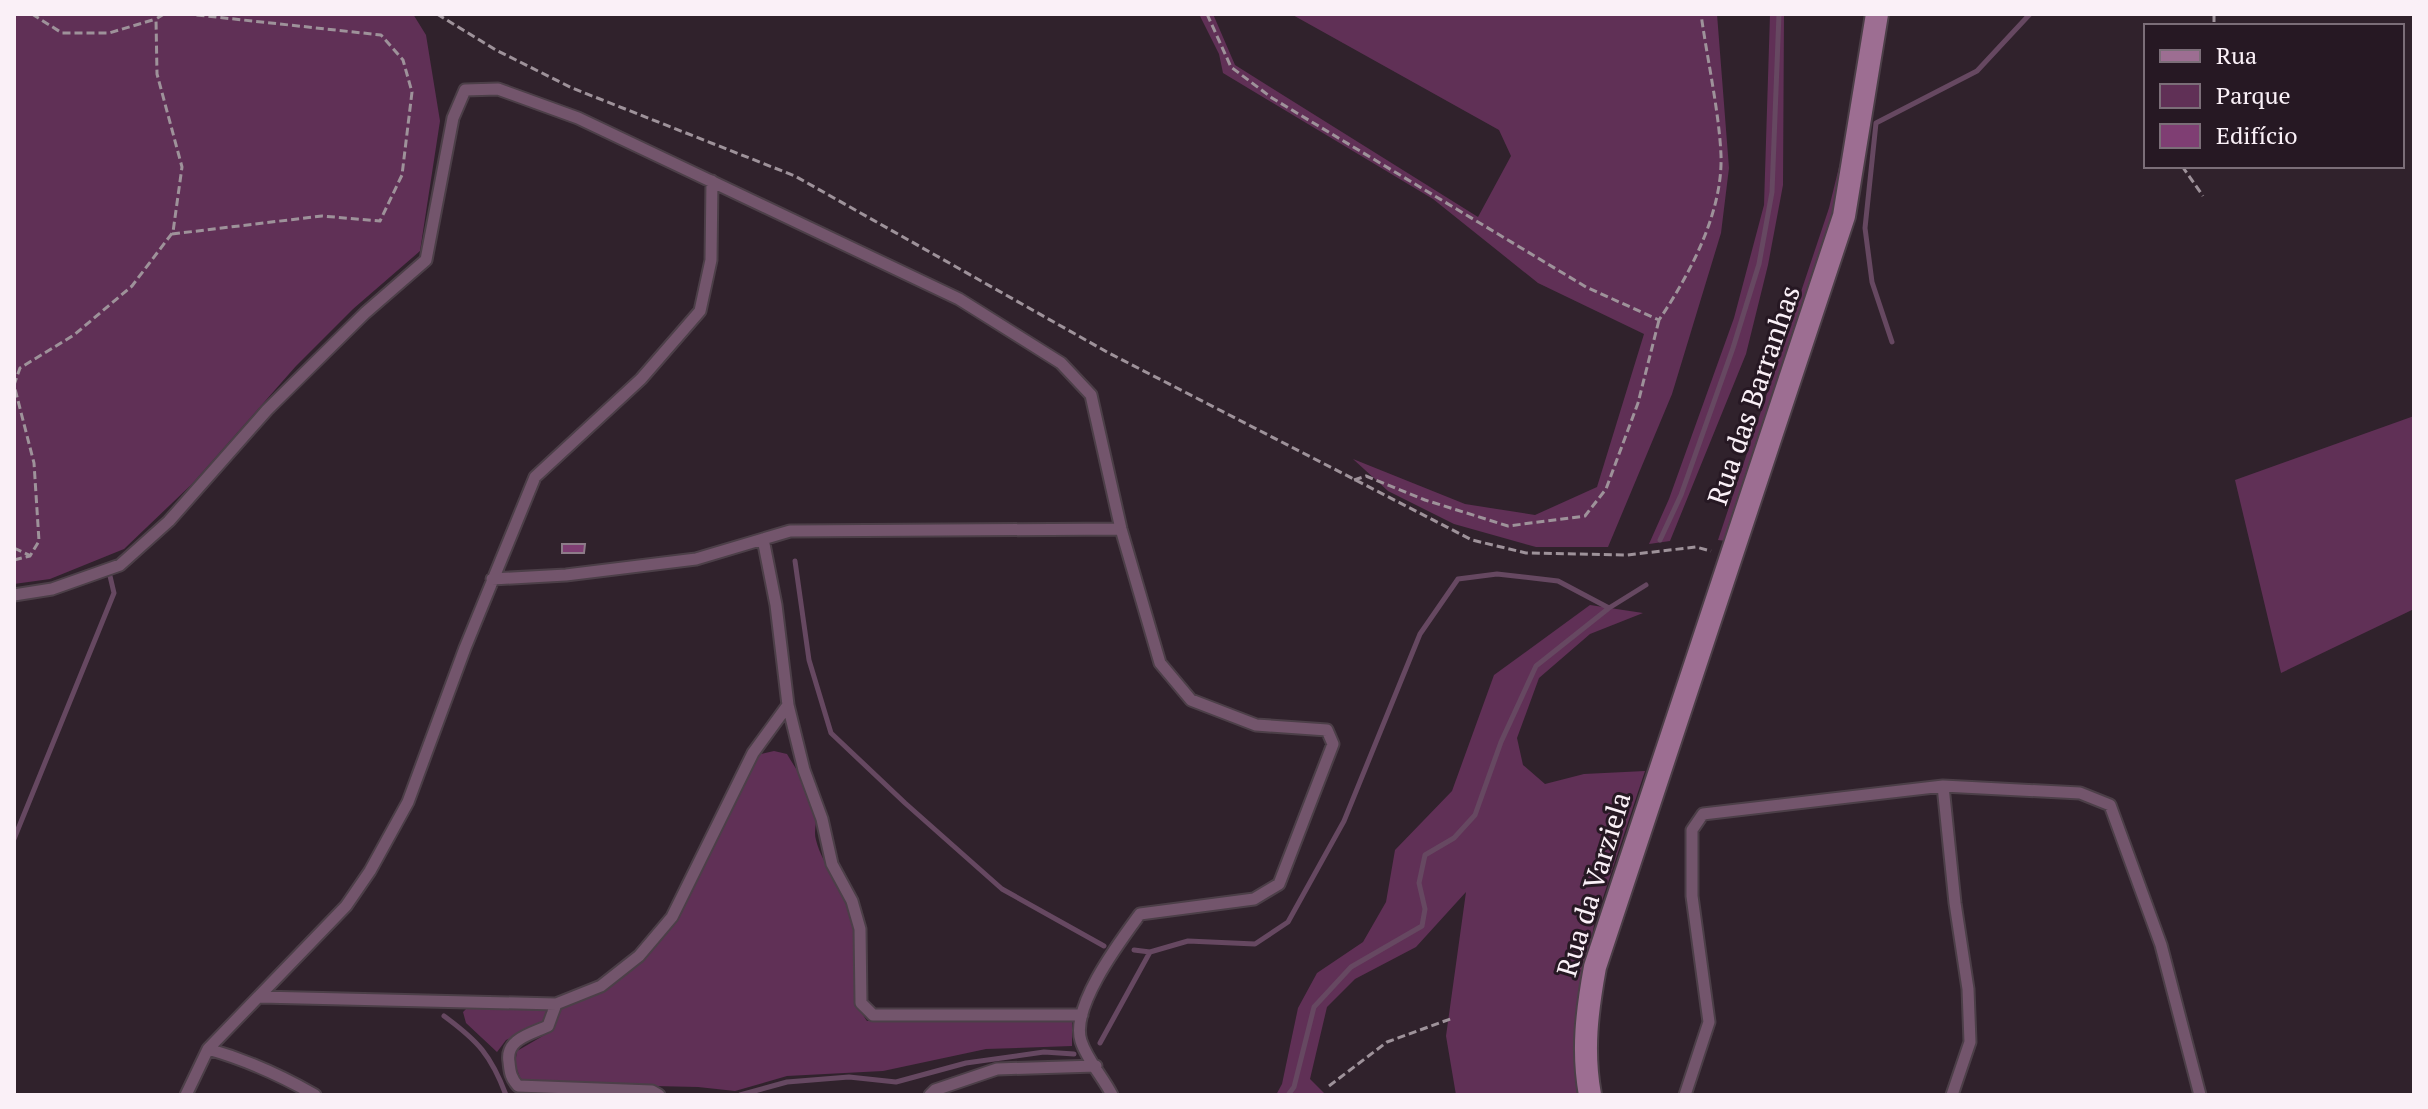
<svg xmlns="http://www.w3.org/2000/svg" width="2428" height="1109" viewBox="0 0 2428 1109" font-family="'PT Serif',serif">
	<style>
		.green { fill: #603056 }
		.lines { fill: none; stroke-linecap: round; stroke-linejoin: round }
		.stream { stroke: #664861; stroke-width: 5 }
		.building { fill: #7f3e73; stroke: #8d7c89; stroke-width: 2 }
		.service-casing { stroke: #4c3f48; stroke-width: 15 }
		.secondary-casing { stroke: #4c3f48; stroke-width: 26 }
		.path { stroke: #9e929a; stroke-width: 3; stroke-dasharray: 8 4; stroke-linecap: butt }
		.service { stroke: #73556c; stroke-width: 11 }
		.secondary { stroke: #9d6e92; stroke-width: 22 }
		.labels { text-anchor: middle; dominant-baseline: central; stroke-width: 6; stroke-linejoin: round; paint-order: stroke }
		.street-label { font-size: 28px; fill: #faf0f7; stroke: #261823 }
	</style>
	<rect width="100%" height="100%" fill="#30222c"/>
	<!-- green -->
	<path class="green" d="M14 14H413L426 35 440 121 420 251 353 309 296 366 192 484 124 549 50 579 14 584Z
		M1199 14H1213L1235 65 1478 217 1511 156 1499 130 1291 14H1717L1729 168 1721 233 1672 394 1608 547H1536L1454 524 1388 491 1353 459 1465 504 1535 515 1597 487 1644 334 1538 283 1433 199 1223 73 1219 54Z
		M1770 14H1784L1783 185 1768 265 1746 354 1670 541 1649 544 1669 499 1734 318 1764 205Z
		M1852 114 1835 208 1786 371 1726 541 1718 540 1829 208Z
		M2414 416V609L2281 673 2235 480Z
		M1590 605 1643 613 1590 634 1539 678 1517 738 1523 765 1545 784 1584 774 1645 771 1594 925 1575 1038 1577 1095H1456L1446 1036 1466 892 1416 947 1355 979 1327 1007 1310 1079 1326 1095H1276L1282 1084 1298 1008 1317 973 1363 942 1386 902 1395 850 1452 791 1494 675Z
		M774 751 787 754C797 771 811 790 816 809 818 819 813 831 816 840 823 869 848 890 853 919 860 955 844 990 867 1021L919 1018 1072 1021V1046L986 1049 883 1071 787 1076 735 1091 698 1087 522 1083 515 1064 517 1051 553 1030 558 1008 573 1002 652 945 757 755Z
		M468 1007 546 1008 548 1016 543 1024 506 1040 497 1052 466 1023 463 1012Z"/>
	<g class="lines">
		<!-- stream -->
		<path class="stream" d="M1892 342 1872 282 1865 228 1876 123 1977 71 2030 14
			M1660 540 1681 495 1733 348 1759 264 1772 192 1779 14
			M795 561 809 660 831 733 905 803 1002 889 1104 946
			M14 839 114 593 110 576
			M1134 950 1150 952
			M444 1016C478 1041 491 1055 506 1095
			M1100 1043 1150 952 1188 941 1255 944 1288 922 1344 821 1420 634 1458 579 1497 574 1558 581 1609 608
			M740 1095 787 1082 849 1077 896 1082 966 1063 1044 1052 1074 1054
			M1288 1095 1294 1087 1314 1007 1351 967 1422 926 1425 909 1419 883 1425 855 1454 838 1475 815 1501 742 1536 666 1609 608 1646 585"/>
	</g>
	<!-- building -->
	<path class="building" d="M562 544H585L584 553H562Z"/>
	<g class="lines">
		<defs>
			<path id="service" d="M763 539 776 605 788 705 804 770 822 819 832 864 852 901 860 929 861 1003 873 1015H1082
				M492 579 566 575 696 559 790 531 1121 529
				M14 595 52 589 120 565 169 521 267 410 365 313 426 260 453 118 465 90 498 89 578 118 959 299 1061 363 1091 395 1121 529 1160 663 1191 700 1256 725 1327 730 1333 744 1279 884 1254 899 1140 914C1121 940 1070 1007 1081 1041 1087 1060 1103 1077 1112 1095
				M1943 786 1955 903 1968 989 1970 1042 1952 1095
				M260 997 556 1004 601 986 639 956 672 917 753 753 788 705
				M556 1004 548 1026C531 1034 505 1039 509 1062 510 1073 511 1078 518 1086L652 1091 659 1095
				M208 1049C247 1060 280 1075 315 1095
				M186 1095 208 1049 346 906 370 871 408 802 465 648 535 477 641 379 700 311 711 260 712 181
				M930 1095 935 1090 997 1069 1096 1066
				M1685 1095 1709 1022 1692 896V830L1703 814 1943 786 2080 793 2110 805 2161 945 2200 1095"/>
			<path id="secondary" d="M1590 1095C1582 1051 1587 1011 1595 967L1844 216 1877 14"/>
		</defs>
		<!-- service casing -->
		<use href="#service" class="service-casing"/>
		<!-- secondary casing -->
		<use href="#secondary" class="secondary-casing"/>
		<!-- path -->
		<path class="path" d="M32 14 62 33H109L156 19
			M437 14 496 50 572 88 795 176 1107 352 1472 540 1526 553 1627 555 1696 547 1711 551
			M1207 14 1231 67 1272 98 1586 287 1659 320C1690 274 1723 212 1721 155 1719 111 1707 58 1701 14
			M2214 14V26
			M2182 166 2203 196
			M172 234 322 216 380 221 402 175 412 92 403 60 381 35 188 14
			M1354 480 1366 476 1425 500 1508 526 1585 516 1606 489 1638 403 1659 320
			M14 548 29 555
			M14 560 30 556 39 541 34 463 14 385 20 368 74 335 132 286 173 232 182 167 157 74 156 19 164 14
			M1329 1086 1387 1042 1453 1018"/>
		<!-- service -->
		<use href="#service" class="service"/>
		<!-- secondary -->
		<use href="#secondary" class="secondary"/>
	</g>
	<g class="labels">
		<!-- street labels -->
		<g class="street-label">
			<text transform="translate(1753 395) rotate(-71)">Rua das Barranhas</text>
			<text transform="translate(1593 884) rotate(-73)">Rua da Varziela</text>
		</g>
	</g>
	<!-- border -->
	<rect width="2428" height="1109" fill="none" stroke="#faf0f7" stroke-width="32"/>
	<!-- legend -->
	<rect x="2144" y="24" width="260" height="144" fill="#261823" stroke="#7b6e78" stroke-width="2"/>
	<rect x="2160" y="50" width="40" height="12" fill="#9d6e92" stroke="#7b6e78" stroke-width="2"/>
	<text x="2216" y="64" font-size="24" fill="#faf0f7">Rua</text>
	<rect x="2160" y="84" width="40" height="24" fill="#603056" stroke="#7b6e78" stroke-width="2"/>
	<text x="2216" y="104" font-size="24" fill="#faf0f7">Parque</text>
	<rect x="2160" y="124" width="40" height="24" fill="#7f3e73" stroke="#7b6e78" stroke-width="2"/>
	<text x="2216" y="144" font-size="24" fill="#faf0f7">Edifício</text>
</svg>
